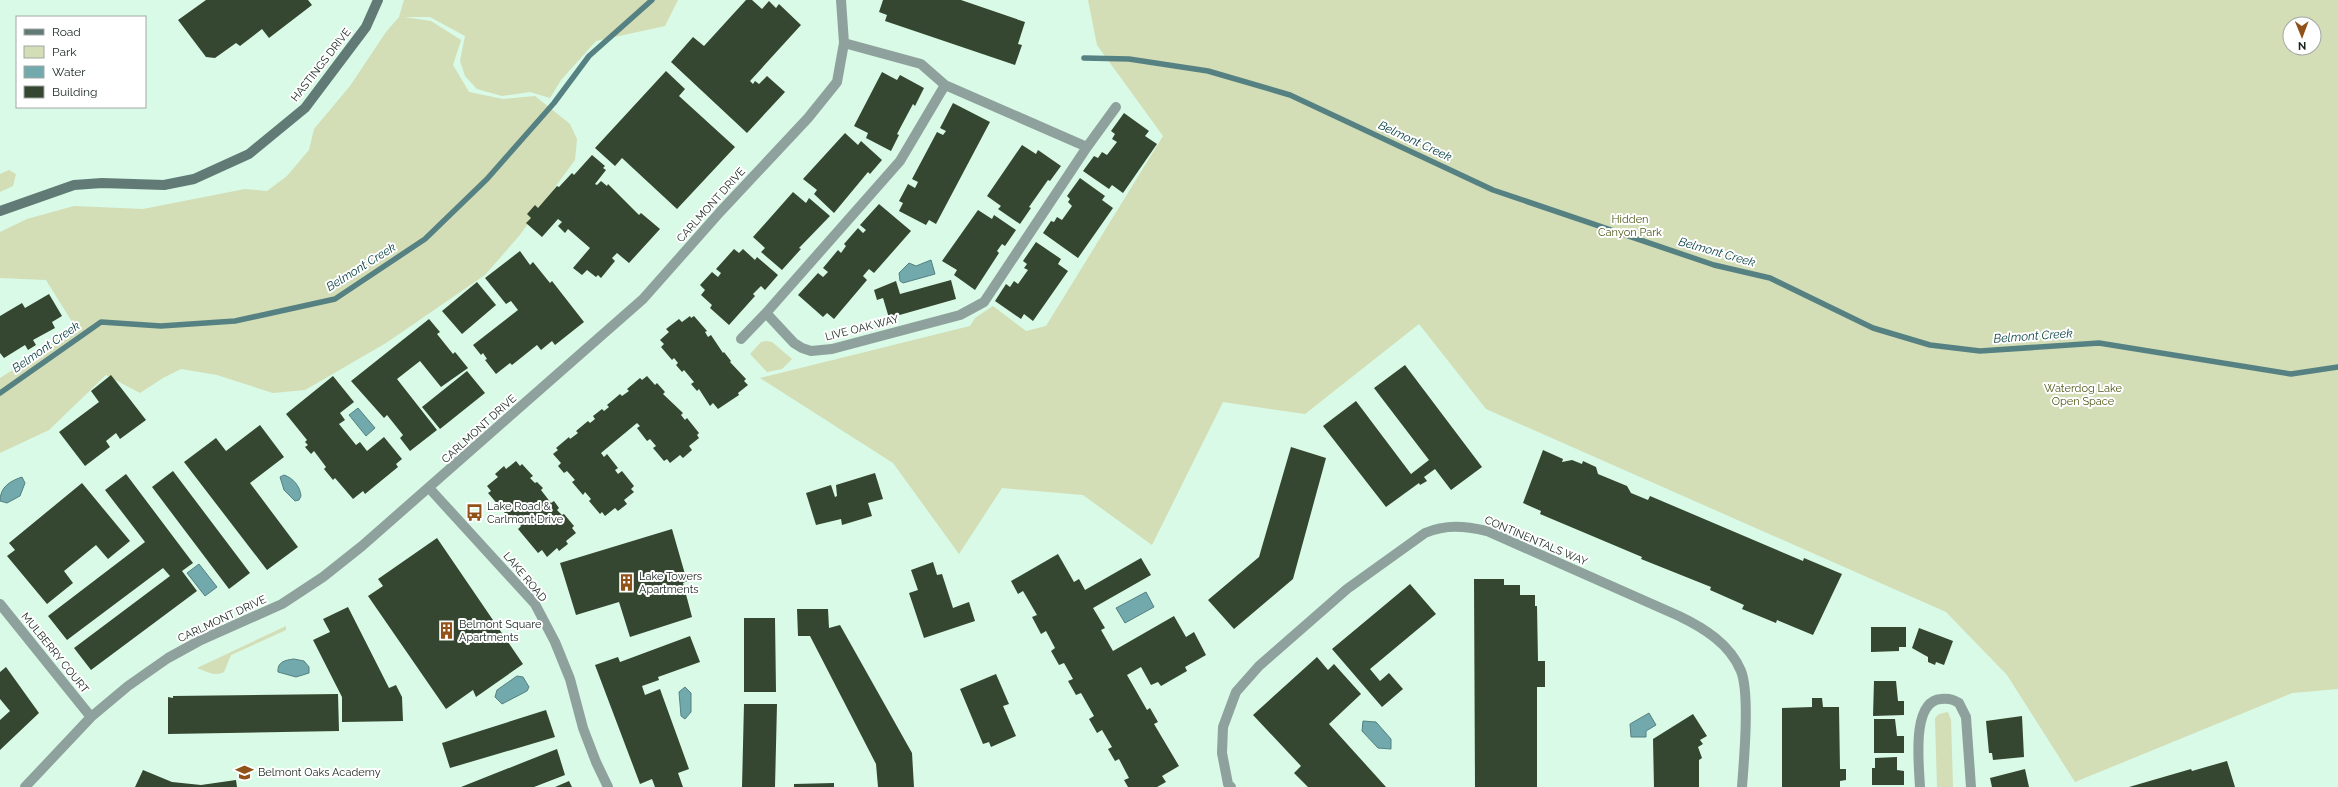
<svg xmlns="http://www.w3.org/2000/svg" width="2338" height="787" viewBox="0 0 2338 787" font-family="Raleway,sans-serif">
	<style>
		.green { fill: #d3ddb6; fill-rule: evenodd }
		.water { fill: #71a9ad; stroke: #568182 }
		.lines { fill: none; stroke-linecap: round; stroke-linejoin: round }
		.stream { stroke: #568182; stroke-width: 5.5 }
		.building { fill: #354730 }
		.street { stroke: #8fa19d; stroke-width: 10 }
		.secondary { stroke: #617a75; stroke-width: 10 }
		.labels { text-anchor: middle; dominant-baseline: central; stroke-width: 4; stroke-linejoin: round; paint-order: stroke }
		.street-label { font-size: 11px; fill: #18251e; stroke: #fff }
		.park-label { font-size: 11px; fill: #4f5a19; stroke: #fff }
		.poi-label { font-size: 11px; fill: #18251e; stroke: #fff; text-anchor: start }
		.water-label { font-size: 12px; font-style: italic; fill: #023b3e; stroke: #fff }
	</style>
	<rect width="100%" height="100%" fill="#d8fae6"/>
	<!-- green -->
	<path class="green" d="M404 0H678L665 26 596 41 561 80 550 98 530 92 502 96 477 89 465 76 460 61 465 36 430 17H404L431 21 461 40 453 65 469 92 503 99 535 96 570 124 577 139 575 160 519 236 485 275 386 343 305 390 273 393 217 375 181 369 163 378 140 393 106 375 49 430 0 453V378L38 354 74 325 46 280 0 278V232L27 219 74 206 143 209 245 189 267 191 287 176 309 150 314 129 350 86 386 32 399 17Z
		M1088 0H2338V689L2292 693 2075 782 2007 675 1946 612 1486 409 1419 324 1305 414 1223 402 1152 545 1083 495 1002 488 959 554 893 463 760 378 970 326 975 318 993 306 1026 331 1046 326 1163 136 1097 45ZM2290 24H2314V48H2290Z
		M9 170 16 174 13 186 0 192V174Z
		M767 341 772 342 792 359 782 369 767 372 750 354 761 342Z
		M286 626V630L231 655 224 672C214 677 206 671 197 668Z
		M1948 712 1951 720 1953 787H1937L1935 718 1939 714Z"/>
	<!-- water -->
	<path class="water" d="M931 260 935 274 903 283 900 281 899 273 909 263 916 266Z
		M358 408 375 428 366 436 349 415Z
		M284 475C293 478 300 486 301 496L299 500 295 501 284 490 280 477Z
		M22 477 25 483 20 496 7 503 0 501C0 487 10 481 22 477Z
		M199 564 217 587 205 596 187 573Z
		M1146 592 1154 607 1125 623 1116 608Z
		M294 659 304 661 309 667V673L296 677 278 672C277 662 285 660 294 659Z
		M517 676 523 677 529 687 527 691 502 704 495 697 497 690Z
		M685 687 691 693V712L685 719 681 716 679 692Z
		M1649 713 1656 725 1646 731V737H1631L1630 724Z
		M1363 721 1376 722 1391 739V749L1378 748 1362 731Z"/>
	<g class="lines">
		<!-- stream -->
		<path class="stream" d="M1084 58 1129 59 1208 71 1290 95 1493 190 1714 265 1770 278 1873 328 1930 345 1980 351 2099 343 2291 374 2338 367
			M0 393 101 322 161 326 235 321 335 299 425 239 487 179 554 103 589 56 652 0"/>
	</g>
	<!-- building -->
	<path class="building" d="M206 0H308L312 5 269 38 262 29 240 46 236 43 215 58 206 57 178 20Z
		M746 0H752L762 9 769 1 776 8 779 4 801 25 750 81 753 84 755 81 759 84 767 76 785 92 747 133 671 62 693 37 704 46Z
		M883 0H961L1025 22 1018 44 1022 45 1015 65 885 21 887 15 879 12Z
		M666 71 685 89 679 96 735 147 677 209 622 158 615 166 595 148Z
		M882 72 897 80 900 75 924 88 915 106 913 104 897 134 899 135 891 151 866 138 868 133 854 126Z
		M953 103 990 122 936 224 929 220 926 225 899 211 903 203 899 201 908 184 915 188 918 182 912 179 937 132 943 135 946 131 940 128Z
		M1124 113 1149 131 1145 136 1157 144 1123 193 1112 185 1109 189 1083 171 1094 156 1098 158 1102 152 1107 155 1117 142 1112 139 1115 134 1111 131Z
		M845 133 858 145 861 141 882 160 870 174 868 172 834 213 814 194 817 190 803 179Z
		M1022 145 1036 154 1038 150 1061 166 1050 181 1048 180 1029 207 1031 208 1020 224 998 209 1001 206 987 196Z
		M592 155 605 166 603 168 606 170 595 184 597 185 601 181 607 186 608 184 639 215 641 213 660 229 629 263 617 253 612 258 615 261 601 278 598 275 596 277 587 270 582 275 573 268 590 248 568 229 565 233 558 226 562 222 558 219 542 237 526 223 531 218 527 214 535 205 538 208 557 186 559 187 572 173 574 175Z
		M1080 178 1105 196 1102 200 1113 208 1078 258 1043 233 1051 221 1054 222 1057 217 1062 220 1072 206 1068 202 1070 199 1067 196Z
		M793 192 806 203 809 198 830 216 799 248 801 249 782 270 761 252 765 248 753 237Z
		M879 204 911 231 874 273 869 269 863 276 867 280 834 319 827 313 823 317 798 295 818 273 823 277 828 272 823 268 838 250 841 253 846 246 844 244 858 228 863 233 866 230 860 225Z
		M978 210 992 219 994 215 1016 230 1005 246 1002 244 997 251 999 253 975 290 954 275 957 270 942 261Z
		M1036 242 1061 259 1058 264 1068 271 1033 321 1024 314 1021 319 995 301 1006 284 1010 287 1014 281 1018 284 1028 270 1024 268 1027 264 1023 261Z
		M734 249 739 253 743 249 755 260 757 257 778 275 765 290 761 286 753 294 755 296 729 325 710 308 712 305 701 295 705 290 700 285 712 272 718 277 721 273 716 269Z
		M520 251 530 265 533 262 550 283 552 281 584 322 555 345 552 341 541 350 537 345 512 365 510 363 496 374 485 360 487 359 483 353 481 355 473 345 518 310 511 301 506 304 485 278Z
		M951 280 956 299 889 318 883 298 877 300 874 290 896 281 900 294Z
		M477 282 496 305 462 334 442 311Z
		M49 294 62 316 52 322 55 328 33 340 36 345 28 350 25 345 4 358 0 353V316L22 303 25 308Z
		M690 316 691 318 694 316 707 331 705 332 708 337 711 335 723 353 724 352 731 361 730 362 746 379 744 381 748 385 738 393 739 395 718 409 713 403 710 406 699 389 697 391 691 384 694 382 684 370 682 372 676 365 678 363 674 358 672 360 661 347 664 344 660 340 669 332 666 329 679 319 682 322Z
		M429 319 440 332 437 334 453 354 455 352 468 368 441 387 420 361 397 379 437 430 410 451 400 438 403 435 387 415 384 418 351 381Z
		M1405 365 1482 467 1451 490 1435 469 1424 477 1427 481 1420 485 1419 483 1386 507 1323 426 1356 401 1411 474 1429 460 1374 388Z
		M467 371 485 393 440 429 422 407Z
		M111 375 146 420 120 439 116 433 106 441 110 447 85 466 59 432 99 402 91 391Z
		M333 376 354 402 340 413 345 420 339 424 356 445 360 442 367 451 384 437 402 459 396 464 398 467 365 494 363 491 353 499 335 478 333 480 324 469 326 467 314 451 311 454 305 447 308 445 305 442 307 440 286 414Z
		M647 376 655 385 657 383 665 392 663 394 683 413 681 415 685 420 687 418 699 433 697 435 699 438 689 446 692 450 683 458 680 455 670 463 667 459 664 461 653 448 656 446 650 439 647 441 637 428 640 426 637 423 601 453 604 457 607 454 618 468 615 470 618 474 622 471 634 486 631 489 634 492 624 500 627 504 618 511 615 508 605 516 602 512 600 514 589 501 591 499 585 492 583 495 572 482 575 480 567 471 564 473 558 466 561 463 553 454 558 450 556 448 569 437 570 439 578 433 576 431 588 421 590 423 595 419 593 416 602 409 604 411 609 407 607 405 620 394 622 396 629 391 627 389 640 378 642 380Z
		M260 425 284 457 250 483 298 547 267 570 184 462 216 438 226 451Z
		M1291 447 1326 458 1293 579 1234 629 1208 600 1259 557Z
		M1543 450 1563 459 1562 462 1572 460 1582 464 1583 461 1596 467 1598 474 1627 486 1631 493 1648 500 1650 496 1803 561 1804 558 1842 574 1813 635 1777 620 1776 623 1742 609 1744 605 1710 590 1711 587 1641 559 1642 557 1540 514 1541 511 1523 503Z
		M516 461 520 466 522 464 533 476 530 478 535 483 537 482 543 488 541 490 551 503 554 501 559 508 557 510 562 515 564 514 574 526 572 528 576 533 566 541 568 544 559 551 557 548 547 557 542 550 538 553 518 529 521 526 517 520 513 523 504 512 506 510 502 506 500 507 488 493 491 491 487 486 498 477 495 474 504 466 506 469Z
		M173 471 250 573 229 589 152 487Z
		M875 473 883 499 868 503 872 516 842 525 841 519 816 525 806 493 831 485 835 497 837 496 836 485Z
		M126 474 193 563 182 571 197 591 91 670 74 648 170 576 163 568 67 640 48 616 145 542 105 490Z
		M82 483 130 541 108 559 96 545 64 571 73 583 47 604 7 556 15 550 9 543Z
		M672 529 687 581 683 583 692 617 630 637 619 602 576 615 560 563Z
		M437 538 523 664 476 697 473 690 446 709 368 596 383 586 378 579Z
		M1058 554 1074 582 1079 579 1085 590 1141 558 1151 575 1093 608 1105 628 1101 630 1113 651 1174 616 1186 637 1194 632 1206 655 1185 667 1187 671 1161 686 1158 682 1151 685 1141 667 1127 675 1147 710 1150 708 1158 722 1154 724 1179 766 1162 776 1166 782 1157 787H1128L1124 780 1129 778 1119 759 1115 761 1108 749 1112 747 1102 730 1097 733 1089 719 1094 716 1081 693 1076 695 1068 681 1073 679 1064 663 1059 665 1051 651 1055 648 1046 631 1041 634 1032 617 1037 615 1023 591 1018 594 1011 581Z
		M933 562 937 575 942 574 953 608 969 602 975 621 924 638 909 593 918 590 911 570Z
		M1474 579H1504V585H1520V595H1535V606H1537L1538 661H1545V687H1537V787H1475Z
		M1410 584 1436 614 1370 669 1380 681 1389 673 1403 689 1382 707 1332 649Z
		M348 607 389 688 396 685 402 697 403 721 342 722V697L313 640 330 632 323 619Z
		M797 609H828L829 628 840 625 912 753 914 787H878L876 764 810 636H798Z
		M744 618H775L776 692H744Z
		M1871 627H1906V647H1899V651L1871 652Z
		M1919 628 1953 641 1944 665 1936 662 1935 665 1928 662V657L1912 648Z
		M690 636 700 662 658 677 659 680 642 686 645 695 660 689 689 769 678 773 683 787H655L652 779 640 784 595 665 618 657 620 662Z
		M1317 657 1328 670 1334 664 1361 694 1329 724 1386 787H1308L1294 773 1301 766 1253 715Z
		M6 667 39 713 0 750V720L10 711 0 699V672Z
		M996 674 1009 704 1003 706 1016 736 991 747 989 742 983 744 960 689Z
		M1874 681H1896L1898 701H1904V715L1873 716Z
		M338 694 339 731 168 734V697L173 698V696Z
		M1812 698H1822L1823 707H1839L1840 769H1846V780L1840 781V787H1782V708L1812 707Z
		M744 704H777L775 787H742Z
		M546 710 555 737 450 768 442 743Z
		M1693 714 1707 736 1700 740 1703 744 1698 747 1702 758 1699 760V787H1654L1653 739Z
		M2022 716 2024 757 1993 760 1992 753H1989L1986 721Z
		M1874 719H1895L1897 736H1904V753H1874Z
		M557 749 565 775 534 787H461Z
		M1897 757V770L1904 771V785H1872V768H1875V758Z
		M2227 761 2235 787H2129L2191 769 2192 771Z
		M2025 769 2029 787H1992L1990 778Z
		M143 770 172 782 201 785 236 780 237 787H135Z
		M569 781 572 787H555Z
		M834 783V787H794V784Z"/>
	<g class="lines">
		<!-- street -->
		<path class="street" d="M844 43 921 64 945 85 900 161 766 313 794 343 802 348 811 351 832 349 960 315 984 302 1087 147 1116 107
			M945 85 1087 147
			M741 339 766 313
			M430 489 535 604 555 642 570 679 583 728 596 762 608 787
			M0 604 91 717
			M25 787 91 717 128 686 168 658 199 641 282 604 323 577 362 546 643 299 720 212 808 118 837 82 844 43 841 0
			M1231 787 1228 784 1222 753 1223 727 1236 692 1259 666 1347 589 1425 533C1446 524 1465 526 1487 531L1679 616C1704 628 1730 644 1741 671 1750 694 1744 760 1742 787
			M1920 787C1919 765 1911 701 1941 699 1948 698 1953 699 1959 703L1966 717 1971 787"/>
		<!-- secondary -->
		<path class="secondary" d="M0 211 74 185 102 183 164 185 194 179 249 154 305 108 366 27 378 0"/>
	</g>
	<!-- icons -->
	<defs>
		<symbol id="bus-bare" viewBox="-9 -9 18 18"><path d="M-5-6H5V4H4V6H2V4H-2V6H-4V4H-5ZM-3.5-4V0h7V-4ZM-3.5 1.2v1.5H-2V1.2ZM2 1.2v1.5H3.5V1.2Z" fill="#91521a" stroke="#fff" stroke-width="2.5" paint-order="stroke"/></symbol>
		<symbol id="building-bare" viewBox="-9 -9 18 18"><path d="M-4-6H4V6H1V3H-1V6H-4ZM-2.5-4.3h1.7v1.8h-1.7ZM.8-4.3h1.7v1.8H.8ZM-2.5-1h1.7V.8h-1.7ZM.8-1h1.7V.8H.8Z" fill="#91521a" stroke="#fff" stroke-width="2.5" paint-order="stroke"/></symbol>
		<symbol id="school-bare" viewBox="-9 -9 18 18"><path d="M0-5L7-2L0 1L-7-2ZM-4 1L0 2.5L4 1V4Q0 6-4 4Z" fill="#91521a" stroke="#fff" stroke-width="2.5" paint-order="stroke"/></symbol>
	</defs>
	<g fill-rule="evenodd">
		<use href="#bus-bare" x="462" y="500" width="25" height="25"/>
		<use href="#building-bare" x="614" y="570" width="25" height="25"/>
		<use href="#building-bare" x="434" y="618" width="25" height="25"/>
		<use href="#school-bare" x="232" y="760" width="25" height="25"/>
	</g>
	<g class="labels">
		<!-- street labels -->
		<g class="street-label">
			<text transform="translate(321 65) rotate(-52)">HASTINGS DRIVE</text>
			<text transform="translate(711 205) rotate(-48)">CARLMONT DRIVE</text>
			<text transform="translate(862 328) rotate(-14)">LIVE OAK WAY</text>
			<text transform="translate(479 429) rotate(-42)">CARLMONT DRIVE</text>
			<text transform="translate(1536 541) rotate(23)">CONTINENTALS WAY</text>
			<text transform="translate(525 577) rotate(50)">LAKE ROAD</text>
			<text transform="translate(222 619) rotate(-25)">CARLMONT DRIVE</text>
			<text transform="translate(55 653) rotate(51)">MULBERRY COURT</text>
		</g>
		<!-- park labels -->
		<g class="park-label">
			<text x="1630" y="219">Hidden<tspan x="1630" dy="13">Canyon Park</tspan></text>
			<text x="2083" y="388">Waterdog Lake<tspan x="2083" dy="13">Open Space</tspan></text>
		</g>
		<!-- poi labels -->
		<g class="poi-label">
			<text x="487" y="506">Lake Road &amp;<tspan x="487" dy="13">Carlmont Drive</tspan></text>
			<text x="639" y="576">Lake Towers<tspan x="639" dy="13">Apartments</tspan></text>
			<text x="459" y="624">Belmont Square<tspan x="459" dy="13">Apartments</tspan></text>
			<text x="258" y="772">Belmont Oaks Academy</text>
		</g>
		<!-- water labels -->
		<g class="water-label">
			<text transform="translate(1415 141) rotate(25)">Belmont Creek</text>
			<text transform="translate(1717 252) rotate(16)">Belmont Creek</text>
			<text transform="translate(361 267) rotate(-32)">Belmont Creek</text>
			<text transform="translate(2033 336) rotate(-4)">Belmont Creek</text>
			<text transform="translate(46 347) rotate(-35)">Belmont Creek</text>
		</g>
	</g>
	<!-- legend -->
	<rect x="16" y="16" width="130" height="92" fill="#ffffff" stroke="#a3a8a5"/>
	<rect x="24" y="29" width="20" height="6" fill="#617a75" stroke="#a3a8a5"/>
	<text x="52" y="36" font-size="12" fill="#18251e">Road</text>
	<rect x="24" y="46" width="20" height="12" fill="#d3ddb6" stroke="#a3a8a5"/>
	<text x="52" y="56" font-size="12" fill="#18251e">Park</text>
	<rect x="24" y="66" width="20" height="12" fill="#71a9ad" stroke="#a3a8a5"/>
	<text x="52" y="76" font-size="12" fill="#18251e">Water</text>
	<rect x="24" y="86" width="20" height="12" fill="#354730" stroke="#a3a8a5"/>
	<text x="52" y="96" font-size="12" fill="#18251e">Building</text>
	<!-- north arrow -->
	<g transform="translate(2302 36) rotate(179)"><circle r="19" fill="#ffffff" stroke="#a3a8a5"/>
	<path d="M0-3L7 15L0 10L-7 15Z" fill="#91521a"/>
	<text y="-6" font-size="11" font-weight="bold" text-anchor="middle" fill="#18251e">N</text>
	</g>
</svg>
